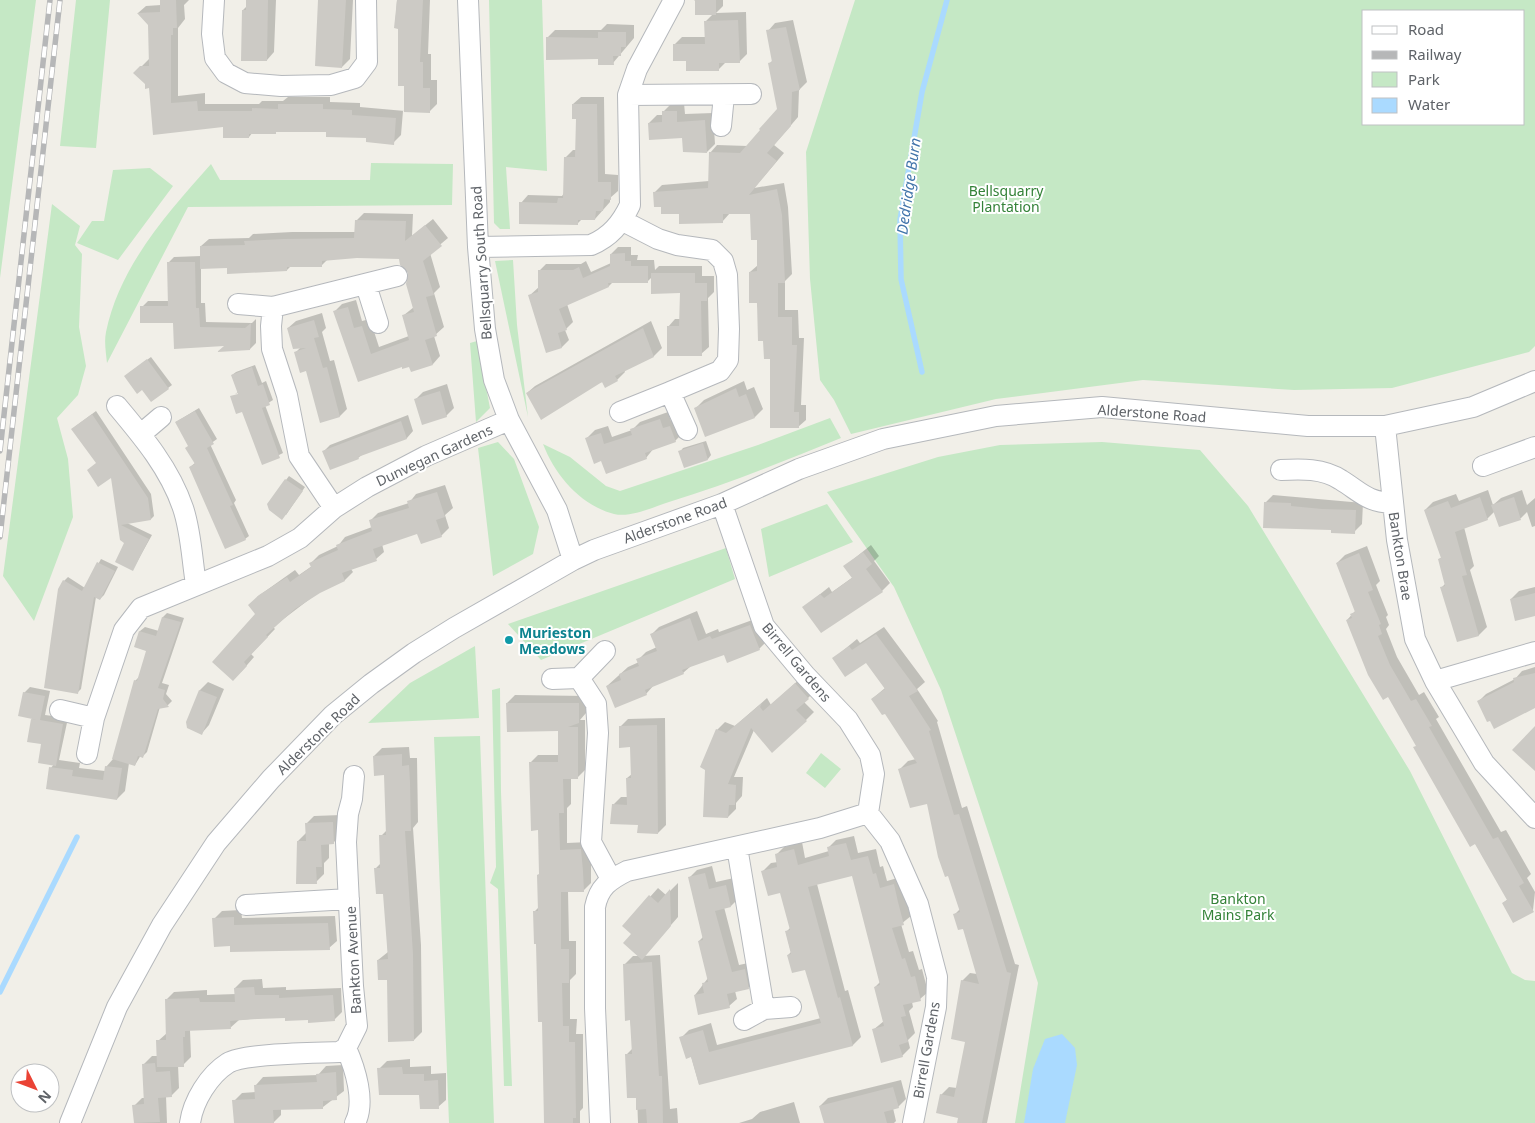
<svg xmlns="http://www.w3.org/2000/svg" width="1535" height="1123" viewBox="0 0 1535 1123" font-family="'Noto Sans',sans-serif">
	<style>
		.green { fill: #c5e8c5; fill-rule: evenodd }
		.water { fill: #aadaff }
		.shadow { fill: #0003 }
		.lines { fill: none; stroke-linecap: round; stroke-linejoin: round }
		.stream { stroke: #aadaff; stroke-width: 5.5 }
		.building { fill: #cccac5 }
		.minor-casing { stroke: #b5b8bc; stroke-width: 22 }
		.minor { stroke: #fff; stroke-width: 20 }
		.rail-casing { stroke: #b6b7b8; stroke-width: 5.5 }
		.rail { stroke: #fff; stroke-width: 4; stroke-dasharray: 11; stroke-linecap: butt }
		.culture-dot { fill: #0f9aa8; stroke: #fff; stroke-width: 2 }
		.labels { text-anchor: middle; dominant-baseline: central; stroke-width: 4; stroke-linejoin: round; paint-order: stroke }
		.park-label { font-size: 14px; fill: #348238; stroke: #fff }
		.street-label { font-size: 14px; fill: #5f6368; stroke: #fff }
		.culture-label { font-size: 14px; font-weight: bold; fill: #0d838f; stroke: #fff; text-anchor: start }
		.water-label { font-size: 15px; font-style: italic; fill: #4174aa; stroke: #fff }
	</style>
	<rect width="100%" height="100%" fill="#f1efe8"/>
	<!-- green -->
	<path class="green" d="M0 0H36L0 278Z
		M76 0H110L96 148 60 146Z
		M489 0H542L547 171 506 167 510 229H500L494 223Z
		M855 0H1535V346L1529 352 1392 388 1294 390 1143 380 996 399 851 434 834 400 820 380 810 279 806 152ZM1364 11H1524V124H1364Z
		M371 163 453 164 452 205 188 207 107 363C106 353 104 342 106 332 120 265 167 214 211 164L220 180H370Z
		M150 168 173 186 118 260 77 243 92 221H104L113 170Z
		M52 204 80 226 75 245 82 254 79 327 86 366 78 395 57 418 68 459 73 517 34 621 3 576Z
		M513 260 517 325 528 417 495 261Z
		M477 341 490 408 476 422 470 343Z
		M830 418 841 438C784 461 728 484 669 502 653 507 631 518 614 514 580 505 555 475 543 444L570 457 606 486 620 491 758 445Z
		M498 442 514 459 539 527 533 554 493 576 478 448Z
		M1102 442 1200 450 1248 506 1410 771 1512 973 1525 980 1535 981V1123H1015L1038 983 941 690 894 587 827 492 938 457 1000 445Z
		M827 504 853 542 769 577 761 529Z
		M726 548 735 579 541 660 508 624Z
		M475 646 479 718 368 723 410 683Z
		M500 688 501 792 512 1086H504L498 889 490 883 496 867 492 690Z
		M480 736 494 1123H449L434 737Z
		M821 753 841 769 825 788 806 773Z"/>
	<!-- water -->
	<path class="water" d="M1062 1034 1075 1048 1077 1065 1065 1123H1024L1033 1069 1045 1039Z"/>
	<!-- shadow -->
	<path class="shadow" d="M161 0H189L184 5 185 19 178 28V96L205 93V104H259L262 101H283L288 97H330V102L360 103V107L405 111 406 85 399 28 395 27 397 0H430L428 54H431V80H437V104L429 112 403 111 401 135 393 143 368 136 327 131 253 132 249 137 225 126 154 133 151 87 135 73 150 58V25L138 13 146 6 161 5Z
		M248 0H276L274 52 267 60 243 10 247 6Z
		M320 0H353L350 59 342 67Z
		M694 0H723V6L716 13 746 12 747 54 739 62H726L718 70 688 60 674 45 682 37H706V21L713 14Z
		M793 20 807 82 799 90 798 117 774 145 784 153 754 188 784 183 788 207 792 274 785 281V310H798L799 338H804L801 405H806V420L798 427 765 340 750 272 758 265 759 238 751 212 730 213 722 222 680 213 662 206 654 193 662 185 709 181 710 153 717 145 748 146 778 109 769 64 773 60 768 31 775 23Z
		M607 24 634 25V38L613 63 547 38 555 30H601Z
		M581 97H604L605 174 618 175V191L610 198V202L595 219H582L577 224 521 203 528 195 562 196 564 193 565 158 573 150H577V117L573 104Z
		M684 103 685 114 713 113 715 144 707 152 683 137 649 123 657 115H663V112L671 104Z
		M364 213 413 214 412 236 433 219 448 238 430 253 440 287 434 293 444 327 434 336 440 356 433 364 402 365 359 381 335 311 342 304 356 300 362 321 370 319 379 347 409 336 404 315 414 307 410 272 400 258 357 257 328 259 321 266H291L287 270 229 267 201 268V303H205L206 322 252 323 256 319V343L250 349 227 344 142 307 148 301H169L168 263 174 257 201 256V246L209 239 249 238 253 234 292 232H356V221Z
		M618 247H631V255H638L637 260H654L655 270 659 266H702V276H714V292L708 298 709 347 701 354 668 327 675 319H681V292L652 277 648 281 613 282 609 286 567 304 573 322 565 330 569 340 562 347 547 352 529 296 539 287V271L546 264H581L586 261 591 272 611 263V254Z
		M322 313 326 328 322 332 330 361 334 360 347 409 340 416 321 421 307 369 295 353 301 347 288 328 296 321Z
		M651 321 662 348 654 356 624 370 625 372 617 380 527 393 535 386Z
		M151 357 172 385 168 388H142L129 373Z
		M255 365 262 383 266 381 273 400 265 405 283 453 263 463 243 410 231 397 244 393 243 391 235 394 238 392 232 375 236 372Z
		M744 381 747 390 754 387 763 409 755 417 696 408 704 400Z
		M447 384 454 408 446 416 415 400 423 392Z
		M199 408 217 439 210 444 236 500 234 503 249 536 245 539 190 467 195 463 189 446 176 422Z
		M96 411 151 494 154 516 151 519 127 523 152 535 133 569 126 542 121 540 112 476 76 426Z
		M668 412 671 421 678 419 683 433 675 441 654 448 646 458 602 460 587 438 595 430 608 426 612 437 632 430 640 422Z
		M408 415 413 431 407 438 363 454 358 458 324 451 330 445Z
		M706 441 711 455 708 459 680 452 683 448Z
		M289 476 305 487 286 515 268 504Z
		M445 485 453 508 445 515 449 528 441 536 418 533 382 544 384 552 376 559 351 569 353 572 345 580 319 592 273 627 275 629 251 654 254 657 241 672 257 614V597L295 570 299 575 312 566 311 563 319 555 338 546 345 537 372 527 370 521 378 513 409 503 416 494Z
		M1488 490 1493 505 1501 498 1522 490 1527 505 1535 498V526L1532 527 1527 512 1521 518 1500 526 1495 511 1487 519 1464 527 1474 566 1470 570 1487 627 1479 635 1458 641 1442 587 1446 583 1439 559 1442 557 1425 510 1433 502 1456 494 1459 501Z
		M1273 495 1363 503 1362 524 1354 532 1333 529 1265 503Z
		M871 545 879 556 874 561 890 583 882 591 804 607 829 587 832 592 853 577 845 566Z
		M1367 546 1380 581 1376 585 1388 615 1386 617 1389 625 1386 629 1397 657 1419 695 1424 692 1439 717 1436 719 1501 832 1506 830 1531 874 1527 878 1535 892 1533 910 1503 903 1508 899 1417 745 1347 620 1356 610 1337 563 1345 555Z
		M101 559 118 567 104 595 100 599 96 597 81 689 77 693 64 581 68 577 85 588Z
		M1535 587V615L1511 599 1519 591Z
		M697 611 706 634 718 629 719 632 758 618 767 641 759 649 725 653 691 666 683 673 654 685 646 694 607 686 628 667 639 662 638 660 646 652 657 647 651 635 659 627Z
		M167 613 184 618 162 683 169 685 166 694 172 701 168 705 160 707 147 752 143 756 141 755 135 765 129 763 125 791 117 799 51 768 54 764 32 719 34 718 24 693 30 687 50 691 45 715 68 718 59 760 80 763 79 768 105 771 106 767 113 759 135 681 139 677 148 650 136 646 140 631 145 627 159 631 163 617Z
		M884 627 925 682 917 689 938 721 937 722 962 808 967 806 1015 964 1019 965 987 1123H959L960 1117 941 1095 949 1087 957 1088 967 1041 962 981 970 973 977 974 963 927 954 915 960 909 928 802 900 769 908 761 916 759 885 712 872 699 885 688 866 661 834 658 857 639 860 643Z
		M1535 667V702H1478L1486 694 1515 679 1522 671Z
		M803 676 816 690 804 702 814 712 806 720 754 730 734 777H743L742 796 736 803V809L728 817 717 730 725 722 735 726 767 698 771 705Z
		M208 682 224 689 209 725 202 733 187 722 200 690Z
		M515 695 586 696V713L580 720H585V770L577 778H571V804L567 808V843L589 842 591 862V883L583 891H568L569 941H576V974L570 980V1019H577L576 1034H583V1108L580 1111V1123H545V1060H543V1020L535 911 539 907V829L530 763 538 755H559V730L507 703Z
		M665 718 666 825 658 833 639 824 613 805 621 797H628L627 778 632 774V746L620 727 628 719Z
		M409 747 410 758H417L418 822 413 828 421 945 422 1032 414 1040 388 978 378 960 388 952 384 892 376 868 381 863V836L387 830 386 774 374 756 382 748Z
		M341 815V835L333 843H329V858L324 863V874L316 882 298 841 306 833V824L314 816Z
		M854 836 858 853 876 849 880 867 883 866 887 881 901 877 911 916 901 924 909 952 913 951 919 970 922 969 928 992 920 999 912 1002 913 1007 909 1011 915 1033 908 1040 910 1048 902 1056 873 1030 884 1021 875 987 880 982 853 874 817 884 845 991 848 990 861 1037 853 1045 699 1084 691 1056 681 1038 689 1030 711 1023 717 1045 821 1018 806 968 788 955 791 952 786 932 791 927 781 892 763 871 771 863 778 862 776 855 784 847 802 842 805 858 829 851 828 848 836 840Z
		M712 866 716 882 734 878 739 898 731 906 724 907 739 965 753 962 756 980 748 988 735 991 737 999 729 1006 695 995 708 978 699 941 703 937 689 878 697 870Z
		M678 883V917L644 956 660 955 670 1109 677 1108 678 1123H638L637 1096 626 1055 633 1048 625 964 633 956H639L633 934 624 926 658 888 666 895Z
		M241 910 242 918 335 916 337 941 329 948 231 945 214 919 222 911Z
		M262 979 263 988 286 987V990L341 988 342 1012 334 1020 286 1016 239 1020 230 1028 190 1030 191 1057 183 1065H178L179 1088 171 1096H166L167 1123H135L134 1106 142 1098H145L144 1064 152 1056H158V1041L167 1033 166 1000 174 992 207 990V995L236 994 235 988 243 980Z
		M410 1059V1067L431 1066V1074L446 1073V1100L438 1107 420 1093 379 1069 387 1061Z
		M343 1065 344 1091 323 1107 281 1109V1115L273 1123H235L234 1101 242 1093 256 1092V1085L263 1077 318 1075 326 1066Z
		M901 1080 906 1099 898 1107 893 1108 896 1121 894 1123H825L820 1106 828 1098Z
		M794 1102 800 1123H739L752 1119 760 1112Z"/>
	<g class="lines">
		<!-- stream -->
		<path class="stream" d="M922 372 901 279 900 220 922 92 947 0
			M0 992 77 837"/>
	</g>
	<!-- building -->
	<path class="building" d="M160 0H176L177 28H173V35H171V103L197 101 198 111H252V108L278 109V104H323V109L352 110V115L396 118 394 145 366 142V138L326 137V132H276V134H249V138H223V127L153 135 149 88 145 89V84L133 73 140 66H149L148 25 137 13 160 12Z
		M246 0H268L267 61H241L242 10H246Z
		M318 0H346L342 68 315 66Z
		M397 0H423L420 62H423V88H430V113L404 112V86H398V29L394 28Z
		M695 0H716V15H695Z
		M738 20 740 63H719V71H686V61H673V44H705L704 21Z
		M786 27 800 90 792 92 791 126 767 153 777 161 749 195 777 189 782 215 785 283H778V317H792V345H797L794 412H799V428H770V359H764L763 341H758L757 303H749V272L757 271V240H751L750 214H723V223L679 224V214H661V207H654L653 192 708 188 709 152 740 153 760 130 759 129 777 109 768 63 772 62 766 30Z
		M598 32H626V47H621V56H613L614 65H598V59L546 60V37L598 38Z
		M572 104H597L598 182H611V200L604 199 603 211H596L595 220H578V225L519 224V202L557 203 558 198H563L564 157H575L576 119H572Z
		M662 111H677V122L705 120 707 153 683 152 682 138 649 140 648 123 662 122Z
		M355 220 406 221 405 241 425 225 442 246 423 261 434 295 426 297 437 336 425 340 433 365 411 372 409 367 402 369V367L358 382 333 311 348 307 354 328 362 326 371 354 409 340 402 315 414 312 406 284 408 273 400 265 399 259 357 258 322 261V267H287V271L227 274V268L200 269V246L245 245 244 241 284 239 354 238Z
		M625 253V261H631V266H648V283H608L609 287 559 309 567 330 558 333 562 348 546 353 528 295 538 292V270H573L579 267 583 278 610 266V254Z
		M167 262H195L196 308H199L200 327 245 328 251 323 250 350 217 352 224 346 174 349 173 323H140V306H168Z
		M651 273H695V283H707V301H701L702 356H667V326H679L680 293 651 294Z
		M314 320 319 337 314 338 323 368 327 367 340 417 320 423 306 371 300 373 294 352 306 348 293 349 287 328Z
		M643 328 654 357 615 376 618 381 605 388 602 382 541 420 526 393Z
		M147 359 169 389 151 402 142 390 137 394 124 376Z
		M252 367 258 386 263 384 270 405 262 408 280 458 262 465 242 412 236 414 230 396 238 394 231 375Z
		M736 388 739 397 746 394 755 418 705 437 694 408Z
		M440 391 447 417 422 425 414 399Z
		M195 411 214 444 207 448 233 505 230 506 246 540 225 549 189 467 195 464 185 448 188 446 175 422Z
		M92 414 148 498 151 520 121 525 149 539 133 571 115 562 124 543 120 540 111 478 98 487 87 470 96 463 71 429Z
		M660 419 663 428 670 426 676 442 645 453 647 459 606 474 601 461 594 464 585 438 601 433 604 444 632 435 630 429Z
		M401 421 407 439 358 457 359 459 330 470 322 451Z
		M703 443 708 460 684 468 678 451Z
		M285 479 303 491 282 520 269 510 267 504Z
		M437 492 445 517 436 520 442 537 421 544 417 534 373 549 377 561 342 573 345 581 320 593 295 609 266 635 268 637 244 662 247 666 233 681 212 662 255 614 248 605 259 595 287 577 290 582 311 567 309 563 338 550 336 545 372 531 369 520 409 508 407 501Z
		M1480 497 1488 520 1455 532 1467 575 1462 576 1479 636 1457 642 1440 587 1445 586 1438 559 1441 558 1424 510 1448 501 1451 508Z
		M1514 497 1521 520 1499 527 1491 505Z
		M1264 502 1291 503V506L1322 509 1356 510 1355 534 1331 533V530L1263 528Z
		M863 552 872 564 866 569 883 592 821 633 802 607 820 594 824 598 852 578 843 566Z
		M1359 553 1373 590 1368 592 1381 624 1379 625 1382 634 1378 636 1390 665 1411 701 1416 699 1432 726 1429 727 1493 839 1498 837 1524 883 1519 886 1534 912 1513 923 1502 903 1507 900 1475 844 1470 847 1413 747 1416 746 1388 697 1383 700 1368 675 1346 620 1352 618 1350 614 1355 612 1336 563Z
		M97 562 115 571 100 600 94 597 78 694 44 688 58 589 63 580 82 591Z
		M1535 593V616L1515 621 1510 599Z
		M162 617 181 622 158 688 165 690 163 699 169 707 158 709 143 758 138 756 135 766 112 759 134 680 137 681 146 651 134 647 139 631 156 636Z
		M690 618 698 641 710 636 712 639 750 625 760 650 727 663 724 655 682 670 684 674 645 690 647 695 615 708 606 686 621 680 619 674 639 666 636 659 657 651 650 634Z
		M876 634 918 691 909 696 931 730 929 731 954 815 959 814 1007 972 1011 973 982 1123H957L958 1118 936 1113 940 1094 954 1097 965 1042 951 1039 961 980 979 984 963 929 958 930 953 914 960 912 948 876 945 877 938 857 927 804 910 808 898 769 917 763 885 714 882 715 871 699 885 689 866 663 845 677 832 658 849 646 852 650Z
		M1535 673V708L1494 729 1490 721 1487 722 1477 701 1514 682 1513 678Z
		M795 683 809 699 796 710 807 721 772 753 751 728 728 784 736 785 735 805H729L728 818 703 817 705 770 700 767 716 729 726 733 762 703 760 707 763 711Z
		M199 690 217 697 202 735 187 728 186 722Z
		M23 692 45 696 40 720 63 724 56 766 38 763 41 744 27 742 31 719 37 720 18 716Z
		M506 703H579V723L568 727H578V779H563L564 813H559L560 850 581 849 583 871 584 892H561V949H569V983H562L563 1026H569V1042H575L576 1118H573V1123H544L542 1022H538L536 944H534L533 911H538L537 875 539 874 538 830 531 831 529 762H558V731L507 732Z
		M657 725 658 834 637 833 638 825 610 824 612 804 627 805 626 778H631L630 747 619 748V726Z
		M1535 726V771L1512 750Z
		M402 754V766L409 765 410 782 411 831H405L413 954 414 1041 388 1042 387 980H378L377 960 388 959 383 894H376L374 868H380L379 835H386L384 775 374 776 373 756Z
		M105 766 122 768 117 800 46 789 49 767 73 770 72 776 103 780Z
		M333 822 334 844 321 845 322 867H316L317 884H296L297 841H306L305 823Z
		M846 843 851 860 868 856 873 874 876 873 880 888 894 884 898 902 904 925 892 928 902 959 905 958 911 977 915 976 921 1001 903 1005 906 1016 901 1017 908 1042 899 1045 903 1057 881 1063 872 1029 884 1026 874 987 880 985 852 876 808 887 838 998 840 997 853 1046 699 1085 691 1057 686 1059 679 1037 703 1030 709 1052 821 1023 805 970 792 973 787 955 791 954 785 931 790 930 780 893 768 896 761 871 777 867 775 854 794 849 798 865 829 856 827 847Z
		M705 873 709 889 726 885 731 907 715 911 732 972 745 969 749 989 727 994 730 1008 698 1015 694 995 704 993 702 983 708 982 698 941 703 940 688 877Z
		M670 889 671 926 642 960 623 943 631 934 622 926 649 895 658 903Z
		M234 917V925L328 923 330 950 230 952V946L214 947 212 918Z
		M652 962 659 1076H662L663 1123H647L646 1109 636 1110V1098H627L625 1054H632L630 1020 625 1021 623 964Z
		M254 987 255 995H279V998L333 995 335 1021 308 1023V1020L285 1021V1018L257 1019 230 1021 231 1029 185 1031V1037H183L184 1067H157L156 1040H166L165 999 199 998 200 1002H235L234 988Z
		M155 1063 156 1072 170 1071 172 1097 158 1098 160 1122 134 1123 132 1105 144 1104 142 1064Z
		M402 1067 403 1074H424V1081L438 1080 439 1109H420L419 1095H379L377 1068Z
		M336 1072 337 1100 323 1101V1109L273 1110 274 1123H234L232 1100 255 1099 254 1085 317 1082 316 1074Z
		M893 1087 899 1108 884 1112 887 1123H824L819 1106Z"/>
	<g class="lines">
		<defs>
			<path id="minor" d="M214 0 212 34 215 58 226 73 245 83 281 86 331 85 355 78 367 62 366 0
				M468 0 478 247 485 329 494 380 509 420 557 510 573 560
				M628 95 751 94
				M721 126 724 95
				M623 221 658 239 677 245 712 250 723 261 727 275 729 329 728 360 720 371 670 392 687 430
				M478 247 591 245C610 237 621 224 630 205L628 95 637 69 674 0
				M366 285 378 323
				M238 304 273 307 271 326 272 349 287 395 299 456 334 508
				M273 307 397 276
				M117 406C143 437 170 469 183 508 191 531 192 560 196 584
				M620 412 670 392
				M1385 426 1397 540 1415 639 1435 681 1484 763 1535 818
				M141 434 161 417
				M1483 466 1535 447
				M1281 470C1301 469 1323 468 1341 480 1362 493 1367 502 1393 503
				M605 651 579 678 596 704 598 733 591 842 611 879
				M552 679 579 678
				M1435 681 1535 652
				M60 710 94 718
				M87 754 94 718 124 630 141 608 268 556 300 538 334 508 367 487 426 456 509 420
				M868 813 890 841 918 904 937 977 936 1007 913 1123
				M737 847 764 1009 791 1007
				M246 905 349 899
				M744 1020 764 1009
				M346 1048C355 1068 366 1102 355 1123
				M70 1123 117 1007 162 925 216 843 271 779 333 715 371 684 414 653 454 628 573 560 594 550 722 504 799 469 883 439 996 416 1102 407 1308 426H1385L1473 407 1535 381
				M190 1123C193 1101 209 1075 228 1063 245 1053 317 1053 339 1052L346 1048 357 1026 353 986 346 842 348 814 352 799 354 776
				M600 1123 595 1008V907C599 887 609 880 627 871L820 828 868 813 874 774 870 755 848 720 805 675 764 626 722 504"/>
		</defs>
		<!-- minor casing -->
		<use href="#minor" class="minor-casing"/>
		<!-- minor -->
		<use href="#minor" class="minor"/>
		<defs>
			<path id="rail" d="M0 451 50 0
				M0 537 60 0"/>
		</defs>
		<!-- rail casing -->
		<use href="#rail" class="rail-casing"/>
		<!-- rail -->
		<use href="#rail" class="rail"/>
	</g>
	<!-- markers -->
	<circle class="culture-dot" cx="509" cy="640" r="5"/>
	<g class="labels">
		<!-- park labels -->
		<g class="park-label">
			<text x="1006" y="190">Bellsquarry<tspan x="1006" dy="16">Plantation</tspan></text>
			<text x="1238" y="898">Bankton<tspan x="1238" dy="16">Mains Park</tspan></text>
		</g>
		<!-- street labels -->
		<g class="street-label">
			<text transform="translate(481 263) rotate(-94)">Bellsquarry South Road</text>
			<text transform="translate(1152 413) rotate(4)">Alderstone Road</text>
			<text transform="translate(434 455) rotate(-25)">Dunvegan Gardens</text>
			<text transform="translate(675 520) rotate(-20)">Alderstone Road</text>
			<text transform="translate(1401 556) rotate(81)">Bankton Brae</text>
			<text transform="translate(797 662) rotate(50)">Birrell Gardens</text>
			<text transform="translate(318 734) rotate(-44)">Alderstone Road</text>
			<text transform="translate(353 960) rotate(-93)">Bankton Avenue</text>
			<text transform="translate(926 1050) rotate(-80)">Birrell Gardens</text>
		</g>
		<!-- culture labels -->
		<g class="culture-label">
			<text x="519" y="632">Murieston<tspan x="519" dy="16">Meadows</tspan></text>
		</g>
		<!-- water labels -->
		<g class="water-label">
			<text transform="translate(908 186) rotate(-82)">Dedridge Burn</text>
		</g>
	</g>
	<!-- legend -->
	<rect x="1362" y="10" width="162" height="115" fill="#ffffff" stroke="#bfc1c3"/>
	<rect x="1372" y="26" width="25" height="8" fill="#ffffff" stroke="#bfc1c3"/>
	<text x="1408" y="35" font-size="15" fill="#5f6368">Road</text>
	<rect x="1372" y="51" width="25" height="8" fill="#b6b7b8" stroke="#bfc1c3"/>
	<text x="1408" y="60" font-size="15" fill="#5f6368">Railway</text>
	<rect x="1372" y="72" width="25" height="15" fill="#c5e8c5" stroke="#bfc1c3"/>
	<text x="1408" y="85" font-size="15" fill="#5f6368">Park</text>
	<rect x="1372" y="98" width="25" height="15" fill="#aadaff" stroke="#bfc1c3"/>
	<text x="1408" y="110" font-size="15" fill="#5f6368">Water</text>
	<!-- north arrow -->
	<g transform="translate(35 1088) rotate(132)"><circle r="24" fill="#ffffff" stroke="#bfc1c3"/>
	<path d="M0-4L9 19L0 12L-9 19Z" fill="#ea4335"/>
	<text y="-8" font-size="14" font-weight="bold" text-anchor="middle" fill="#5f6368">N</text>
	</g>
</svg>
